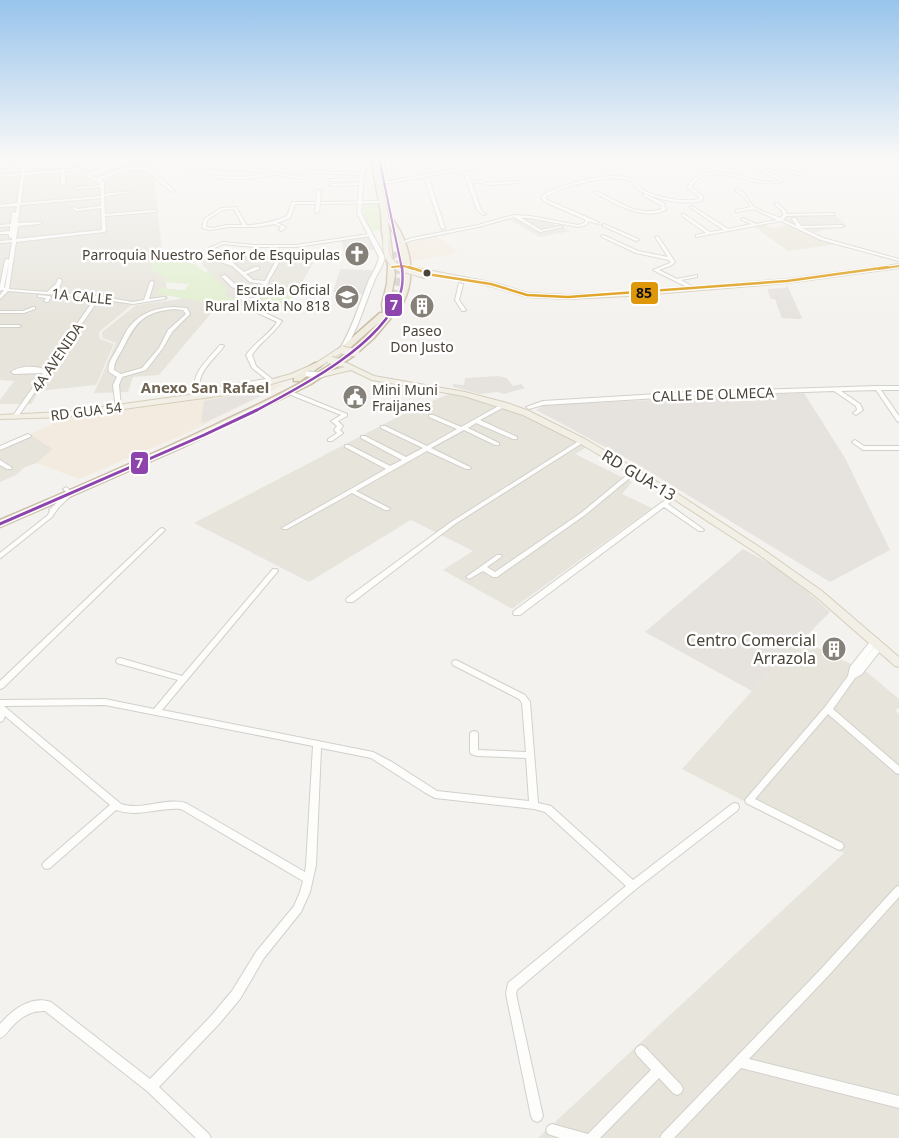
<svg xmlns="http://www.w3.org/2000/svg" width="899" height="1138" viewBox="0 0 899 1138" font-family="'Noto Sans',sans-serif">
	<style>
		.residential { fill: #e7e4dc }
		.commercial { fill: #f3ebdf }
		.industrial { fill: #e6e2de }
		.education { fill: #eae5da }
		.green { fill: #e1eecf }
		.parking { fill: #e6e3df }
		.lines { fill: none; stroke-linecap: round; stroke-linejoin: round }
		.trunk-tunnel-far1 { stroke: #d2cfca; stroke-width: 6; stroke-dasharray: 6 3; stroke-linecap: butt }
		.trunk-tunnel { stroke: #d2cfca; stroke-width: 8; stroke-dasharray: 8 4; stroke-linecap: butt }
		.minor-casing { stroke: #d2d0cb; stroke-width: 2 }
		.tertiary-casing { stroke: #d2d0cb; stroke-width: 2 }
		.primary-casing { stroke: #d6cebb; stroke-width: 2 }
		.trunk-casing { stroke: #ccbfa9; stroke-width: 3 }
		.minor { fill: #fdfdfc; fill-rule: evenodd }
		.tertiary { fill: #fdfdfc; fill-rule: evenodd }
		.primary { fill: #f2efe6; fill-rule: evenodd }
		.trunk { fill: #f0ece0; fill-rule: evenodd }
		.minor-bridge-casing { stroke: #d2d0cb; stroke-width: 7; stroke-linecap: butt }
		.primary-bridge-far1-casing { stroke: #d6cebb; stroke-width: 7; stroke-linecap: butt }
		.primary-bridge-casing { stroke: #d6cebb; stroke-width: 9; stroke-linecap: butt }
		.minor-bridge { stroke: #fdfdfc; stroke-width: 5 }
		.primary-bridge-far1 { stroke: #f2efe6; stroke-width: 5.5 }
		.primary-bridge { stroke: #f2efe6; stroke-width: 7 }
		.bus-1-far1-casing { stroke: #fff; stroke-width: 4 }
		.bus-1-casing { stroke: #fff; stroke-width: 5 }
		.bus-2-far2-casing { stroke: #fff; stroke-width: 4 }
		.bus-2-far1-casing { stroke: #fff; stroke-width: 5 }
		.bus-2-casing { stroke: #fff; stroke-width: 6 }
		.bus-1-far1 { stroke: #dd9709; stroke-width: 2 }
		.bus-1 { stroke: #dd9709; stroke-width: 2.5 }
		.bus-2-far2 { stroke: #8e44ad; stroke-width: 2 }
		.bus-2-far1 { stroke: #8e44ad; stroke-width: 2.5 }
		.bus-2 { stroke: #8e44ad; stroke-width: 3 }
		.bus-dot { fill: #4b4439; stroke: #fff; stroke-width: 2 }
		.labels { text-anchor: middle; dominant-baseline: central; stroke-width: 5; stroke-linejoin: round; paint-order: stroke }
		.far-poi-label { font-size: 14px; fill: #4b4439; stroke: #fff; text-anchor: end }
		.far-street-label { font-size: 14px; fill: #4b4439; stroke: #fff }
		.far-neighbourhood-label { font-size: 15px; font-weight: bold; fill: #6e6250; stroke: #fff }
		.street-label { font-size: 16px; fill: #4b4439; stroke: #fff }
		.poi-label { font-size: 16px; fill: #4b4439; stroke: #fff; text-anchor: end }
		.line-badge { stroke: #fff; stroke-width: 2 }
		.badge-label { font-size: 14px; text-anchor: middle; font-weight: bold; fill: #fff }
		.pale-badge-label { font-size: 14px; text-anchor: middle; font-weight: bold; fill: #111 }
	</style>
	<rect width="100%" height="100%" fill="#f4f2ee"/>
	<!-- residential -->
	<path class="residential" d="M0 158H151L168 299 133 304 99 332 100 339 114 344 96 385 39 391 31 404H0V400L14 381 0 380Z
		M834 214 847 226 814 232 785 220 786 215Z
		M525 217 545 221 571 231 540 237 510 220Z
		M219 252 315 259 290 305 273 306 263 303H246L245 306 218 305 159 375 133 377 128 392 94 393 116 343 102 338V332L136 305 180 299 202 273 209 271 203 266V260L196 255Z
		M454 392 502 406 587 447 575 454 632 482 622 494 652 508 512 609 443 570 473 551 411 520 309 582 194 523 409 411Z
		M30 434 53 449 37 463 25 467 16 475 0 482V448Z
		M802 640 867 672 899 699V708L895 710 899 714V1138H538L844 853 682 769 752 691Z"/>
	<!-- commercial -->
	<path class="commercial" d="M435 235 459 253 411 261 407 245 408 243Z
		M277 384 284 385 185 434 79 479 37 463 53 449 30 434 69 416 235 394Z"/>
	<!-- industrial -->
	<path class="industrial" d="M804 393 845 458 890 550 830 582 637 464 536 410 545 405Z
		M743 549 774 566 800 585 830 612 752 691 645 632Z"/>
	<!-- education -->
	<path class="education" d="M790 224 818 239 838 244 788 251 754 226 765 225 773 228Z"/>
	<!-- green -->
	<path class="green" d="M363 203 380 204 382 230 371 231 363 214Z
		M156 259 189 263 196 265 205 272 213 273 211 275 227 289 225 296 234 299H249L244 303 227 302 225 305 219 304 157 294 159 288 185 290 189 284 163 282 164 278 152 270 151 264Z
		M267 293 294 295 289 305 274 306 263 302 258 303Z"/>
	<!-- parking -->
	<path class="parking" d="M367 236 375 250 344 252 341 239Z
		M340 269 373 270 363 294 333 292Z
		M787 285 802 318 799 319 782 318 775 299H771L767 289 785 288Z
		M498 376 507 378 513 386 521 384 525 388 504 394 498 392 480 394 453 387V384L464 385 465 378Z
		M255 391 262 395 204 423 201 421 204 401Z"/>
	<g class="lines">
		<!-- trunk-tunnel-far1 -->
		<path class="trunk-tunnel-far1" d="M394 252 397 269"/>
		<!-- trunk-tunnel -->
		<path class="trunk-tunnel" d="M392 297 397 280V267"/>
		<defs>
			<path id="minor" d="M23 158H27L25 173 79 168 97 158H102L81 170 65 171V184L63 185 61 184V172L24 175 21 203 101 196 100 187 76 189 74 188 100 185V183L88 177 89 173 136 158H142L91 176 97 178C114 172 136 160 154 173 161 178 168 185 175 191L173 192C165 188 159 180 152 175 136 162 116 174 100 180L104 182V194L132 191 134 192 104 196 105 214 155 210 157 211 156 212 105 216 106 231 104 232 16 242 9 289 47 292 56 284 58 279H60L62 280 60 286 52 292 98 296 133 302 144 300 150 282 152 281 154 282 149 299 164 297 166 298 164 299 133 304 99 299 17 418 15 419 12 417 43 373 14 374 11 372C18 366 37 365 45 370L95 298 8 291 0 299V295L4 290H2L0 291V286L5 260 7 259 9 260 12 242 0 243V241L12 240V238L9 237V234H0V232L10 231V226L0 227V225L11 224 12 213 14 212 16 213 17 206 0 207V205L17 203 21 175 0 177V175L21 173 22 166 0 168V166L22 165ZM101 198V206L77 209 74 207 72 208 76 211 101 208 102 230 16 239 18 226 40 224 42 223 40 222 18 223 20 205ZM9 262 5 288 4 287Z
				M294 158H314L251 163 249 162Z
				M315 158H319L308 168H306V166Z
				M414 158H418L419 160 390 166 392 177 385 182 472 166 470 158H474L475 168 464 170 468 172 471 182 480 180 488 183 517 181 519 182 517 183 488 185 480 182 472 184 481 210 486 214 484 215 477 210 464 173 460 171 423 177 429 179 445 228 443 229 441 228 425 180 418 178 384 184 382 183 384 182 383 180 388 177 386 165 387 160H389L390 164 415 159Z
				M725 158C744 158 769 170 784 181 758 191 727 166 701 177 698 179 695 182 692 184V188L703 197 702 201C685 205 658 200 642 192 637 189 635 184 630 181 613 173 559 186 545 198L547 200 598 222V224L589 221 586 225 578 227 530 218H521L541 230 561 226 563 227 540 232 514 217 478 227 413 240 401 244 399 243 412 238 478 225 514 215 530 216 578 225 584 223 586 220 545 202 541 198 543 195C564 184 609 170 632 179 637 182 639 187 643 190 656 197 685 203 699 199V197L688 188 689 183C692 181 695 178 698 176 723 164 753 186 779 181L759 169Z
				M755 162 804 174 805 175 803 176 754 164Z
				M208 166 253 169 302 177 315 171 362 173 364 174 362 175 316 173 302 179 253 171 208 168 190 169 188 168Z
				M270 174 271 176 241 179 215 178 213 177 215 176 241 177Z
				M359 178 360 180 330 181 328 180 330 179Z
				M360 183 361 185 331 186 329 185 331 184Z
				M736 189C748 192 746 200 753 206 760 211 773 215 780 218L783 215 782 211 775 205V203H777L785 210 787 214 834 213V215H833L786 216 783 220 797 226 792 219 793 218H795L801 226 843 225 844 226 842 227 802 228 823 238 899 259V261L821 240 781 221 696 237V235L706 233 682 216V214H684L710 232 724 230 691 208 690 207 692 206 728 229 752 224 742 220 741 219 743 218 756 224 777 220 754 209 736 212V210L751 207 744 197 736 191Z
				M319 190 321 191 320 202 382 201 384 202 382 203 320 204 319 212 317 213 315 212 316 204H295L290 218 277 223 286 227 281 231 279 230 281 227 274 224 257 227H229L210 230 202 228 204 219 221 208 236 207 246 224 245 225C261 225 273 222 287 216L292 202H316L317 191ZM234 209 242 224V225H226L213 228 206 227 207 220 223 210Z
				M596 191C618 201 637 217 662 209L661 205 642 195 645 194 664 203 666 210C642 221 616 204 595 193L594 192Z
				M604 224 638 239 639 240 636 241 603 226 602 225Z
				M369 234H370V236L296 247H254L223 244 212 249 209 248 223 242 254 245H296Z
				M603 235 638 251 668 257 655 237 658 236 675 262 672 265 659 270 677 279 697 275V277L681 280 695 288 691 289 653 270 670 263 671 262 669 260 636 253 602 237 601 236Z
				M200 253 229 262 245 257V259L233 263 244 272 255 267H259V269L246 274 253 280 265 281 275 262 262 261H261V259L278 260 280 261 268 282 269 283 267 284 260 298 251 305 253 307 282 321C274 334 260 342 252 355L256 366 272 379V381L198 394 195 392C191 372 209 359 220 345H222L224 346C215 359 196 372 200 390L266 379 252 368 246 355C255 342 269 335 277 322L249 309 246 305 252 300 237 299V298L240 291 232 287 221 276 225 275 236 285 244 289 242 297 255 298 263 284 250 282 232 266 200 255Z
				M459 283 463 284 459 300 466 310 464 311H462L455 300Z
				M38 295 49 296 51 297 48 302H46L44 301 46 298 38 297Z
				M33 307H35V309L24 313H0V311H23Z
				M174 307 187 308 190 314 172 332 163 348 146 370 122 377 119 385 121 408 120 409H116L113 385 117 377 109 372C107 364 112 358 116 351 120 344 123 337 127 330 139 313 155 308 174 307ZM174 309 183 310 186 314 168 330 159 348 142 368 121 374 114 370C114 361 119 356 123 348 136 322 143 312 174 309Z
				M0 325H19L21 326 19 327H0Z
				M877 386H899V390H881L899 416V422L897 421 876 390 841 391 860 404 863 410 856 415 853 413 857 410 856 406 834 391 691 396 543 405 529 409 526 407 543 401 691 392Z
				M293 392 347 414V416L338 421 343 426 340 430 343 433 342 434 332 441H328V439L337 433 334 430 337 426 331 421 341 415 291 395V393Z
				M504 403 507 405 506 406 480 420 517 437V439H513L476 423 468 428 499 443V445H495L464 430 431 448 470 467 471 468 470 469H466L427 451 356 491 389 508 390 509 389 510H385L352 493 287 529H283L282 528 386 469 345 447V445H349L390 466 402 460 361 438V436H365L406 457 423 448 381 428V426H385L427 446 457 429 429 417V415H433L461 427Z
				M28 434 31 436 30 437 0 450V446Z
				M582 439 585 441 584 442 455 524 353 602H347L346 600 347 598 451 522Z
				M855 440 864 446H899V450H863L853 443 852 442Z
				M0 460 11 467 12 468 11 469H7L0 465Z
				M635 469 638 471 637 472 585 515 497 577H493L483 571 469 579 466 577 497 555H501L502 556 501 557 487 567 495 572 581 513 633 470Z
				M66 487 74 493 59 507 52 517 2 557 0 558V553L48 515 50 511 49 510 50 509 67 493 63 489Z
				M675 494 677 495 678 496 677 497 668 504 703 529 704 530 703 531H699L664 507 520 615H514L513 613 514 611 661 503Z
				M162 528 164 529 165 530 164 531 3 688 0 689V681L160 529Z
				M273 569H277L278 571 162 710 373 752 392 762 437 791 529 801 526 758 477 756 471 754 470 752V734L471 732 474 731 477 732 478 734V750L526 752 522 703 519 699 453 665 452 663 453 661 456 660 525 695 530 702 538 803 551 806 633 880 732 804 735 803 738 804 739 807 738 810 636 889 517 990 516 994 543 1116 541 1120 537 1122 533 1120 531 1116 506 994 508 983 626 886 545 812 534 809 435 798 424 792 371 758 321 748 316 865 310 892 301 912 264 958 240 999 219 1024 159 1087 209 1134 211 1138H196L147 1091 45 1011C30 1010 18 1019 9 1030 6 1034 5 1036 0 1038V1024C12 1010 31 995 51 1002L150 1079 211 1016 232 991 256 952 294 906 300 892 303 881 181 809C158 807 140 818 116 810L50 868 47 869 44 868 42 865 44 862 110 805 5 716 3 721 0 722V700L105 699 154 709 178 680 117 663 116 661 117 659 120 658 182 676ZM105 705 313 746 306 865 305 872 186 803C165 797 143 811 121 804L4 706Z
				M875 638 878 639 879 641 859 667 877 644H883L884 646 862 674 855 678 833 709 899 766V774L896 773 828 714 755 799 842 843 844 846 842 849 839 850 746 803 745 800 825 707 848 676 850 667 872 639Z
				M899 886V897L829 975 749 1059 899 1096V1108L741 1068 674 1138H660L662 1134 821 969 896 887Z
				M641 1045 645 1047 681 1085 683 1089 681 1093 677 1095 673 1093 659 1078 600 1138H560L548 1134 546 1130 548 1126 552 1124 588 1134 651 1070 637 1055 635 1051 637 1047Z"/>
			<path id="tertiary" d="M367 158H371L364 174 361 213 385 257C383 267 377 273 374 282 364 306 358 330 344 351L342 352 339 350C352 329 359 305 368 282 372 273 377 267 379 257L357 213 360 174Z"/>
			<path id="primary" d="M899 264V268L787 283 629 296 568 299 527 297 494 287 414 270 417 268 495 283 528 293 568 295 629 292 787 279Z
				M339 348 346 350 321 366 296 377 240 393 65 417 0 419V415L65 412 240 388 291 374 316 363Z
				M337 361 347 363 374 376 465 392 507 403 529 411 585 439 678 494 761 548 822 591 899 657V667L895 666 814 595 755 552 672 498 579 443 523 415 464 396 372 380 351 370 322 377V373L345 367 337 365Z"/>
			<path id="trunk" d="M371 158H377L389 220H393C411 245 417 277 402 305L397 307 390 319 374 338 355 355 311 384 183 447 0 527V520C73 489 147 457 219 423 275 396 337 371 378 323L345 352 338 350 380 313H386H383L382 304 387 284 388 266 382 232 381 213ZM388 222 396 238 404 270 399 295H396L389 307 395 275Z
				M382 158H388L383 166H379Z
				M315 363H318L322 365 300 381H294V377Z"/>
		</defs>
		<!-- minor casing -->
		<use href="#minor" class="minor-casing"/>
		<!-- tertiary casing -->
		<use href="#tertiary" class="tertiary-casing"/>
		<!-- primary casing -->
		<use href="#primary" class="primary-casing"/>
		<!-- trunk casing -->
		<use href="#trunk" class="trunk-casing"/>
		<!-- minor -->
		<use href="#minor" class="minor"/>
		<!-- tertiary -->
		<use href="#tertiary" class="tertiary"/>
		<!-- primary -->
		<use href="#primary" class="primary"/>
		<!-- trunk -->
		<use href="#trunk" class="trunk"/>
		<defs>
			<path id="minor-bridge" d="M308 374 321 375"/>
			<path id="primary-bridge-far1" d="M386 238C385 253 387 262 401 269"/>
			<path id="primary-bridge" d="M399 267 426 275
				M342 350 356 353
				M331 360 340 363"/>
		</defs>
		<!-- minor-bridge casing -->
		<use href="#minor-bridge" class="minor-bridge-casing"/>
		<!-- primary-bridge-far1 casing -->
		<use href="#primary-bridge-far1" class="primary-bridge-far1-casing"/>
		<!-- primary-bridge casing -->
		<use href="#primary-bridge" class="primary-bridge-casing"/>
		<!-- minor-bridge -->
		<use href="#minor-bridge" class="minor-bridge"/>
		<!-- primary-bridge-far1 -->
		<use href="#primary-bridge-far1" class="primary-bridge-far1"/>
		<!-- primary-bridge -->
		<use href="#primary-bridge" class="primary-bridge"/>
		<defs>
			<path id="bus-1-far1" d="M392 267 404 266 413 269
				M879 269 899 266"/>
			<path id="bus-1" d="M409 267 433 275 491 284 527 295 568 297 787 281 888 267"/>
			<path id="bus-2-far2" d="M379 158 402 269"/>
			<path id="bus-2-far1" d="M255 411C301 387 382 345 400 294 403 286 403 276 402 267"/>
			<path id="bus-2" d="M0 524 204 435 257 410"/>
		</defs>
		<!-- bus-1-far1 casing -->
		<use href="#bus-1-far1" class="bus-1-far1-casing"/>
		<!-- bus-1 casing -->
		<use href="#bus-1" class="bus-1-casing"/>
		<!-- bus-2-far2 casing -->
		<use href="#bus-2-far2" class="bus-2-far2-casing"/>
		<!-- bus-2-far1 casing -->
		<use href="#bus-2-far1" class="bus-2-far1-casing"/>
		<!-- bus-2 casing -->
		<use href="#bus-2" class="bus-2-casing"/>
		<!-- bus-1-far1 -->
		<use href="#bus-1-far1" class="bus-1-far1"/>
		<!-- bus-1 -->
		<use href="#bus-1" class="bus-1"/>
		<!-- bus-2-far2 -->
		<use href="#bus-2-far2" class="bus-2-far2"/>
		<!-- bus-2-far1 -->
		<use href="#bus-2-far1" class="bus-2-far1"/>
		<!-- bus-2 -->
		<use href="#bus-2" class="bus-2"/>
	</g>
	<!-- sky -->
	<linearGradient id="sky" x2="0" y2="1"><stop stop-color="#98c4ec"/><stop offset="0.5" stop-color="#faf9f7"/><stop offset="1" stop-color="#faf9f7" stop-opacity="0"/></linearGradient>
	<rect width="899" height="318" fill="url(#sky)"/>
	<!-- icons -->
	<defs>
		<symbol id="church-disc" viewBox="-11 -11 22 22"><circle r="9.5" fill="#868178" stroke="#fff"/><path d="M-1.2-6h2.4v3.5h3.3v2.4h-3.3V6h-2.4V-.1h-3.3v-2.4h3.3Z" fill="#fff"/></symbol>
		<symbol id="school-disc" viewBox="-11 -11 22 22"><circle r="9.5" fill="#868178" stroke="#fff"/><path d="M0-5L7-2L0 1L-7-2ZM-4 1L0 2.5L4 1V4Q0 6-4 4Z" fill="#fff"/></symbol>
		<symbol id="building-disc" viewBox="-11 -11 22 22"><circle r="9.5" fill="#868178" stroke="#fff"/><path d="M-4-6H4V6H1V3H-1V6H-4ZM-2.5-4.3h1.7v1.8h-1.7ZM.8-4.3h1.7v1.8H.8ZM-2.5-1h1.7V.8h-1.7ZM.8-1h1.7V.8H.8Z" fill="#fff"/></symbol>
		<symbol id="civic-disc" viewBox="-11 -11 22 22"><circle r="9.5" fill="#868178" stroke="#fff"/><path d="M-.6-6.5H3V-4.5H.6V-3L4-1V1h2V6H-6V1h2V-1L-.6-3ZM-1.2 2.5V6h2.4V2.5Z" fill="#fff"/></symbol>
	</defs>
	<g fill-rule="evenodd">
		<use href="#church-disc" x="343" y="240" width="28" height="28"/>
		<use href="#school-disc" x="333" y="283" width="28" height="28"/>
		<use href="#building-disc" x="408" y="292" width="28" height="28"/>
		<use href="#civic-disc" x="341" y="383" width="28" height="28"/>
		<use href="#building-disc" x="820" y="635" width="28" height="28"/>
	</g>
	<!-- markers -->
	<circle class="bus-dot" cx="427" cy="273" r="4.5"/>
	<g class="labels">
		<!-- far-poi labels -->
		<g class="far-poi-label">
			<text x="340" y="254">Parroquia Nuestro Señor de Esquipulas</text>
			<text x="330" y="289">Escuela Oficial<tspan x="330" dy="16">Rural Mixta No 818</tspan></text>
			<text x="422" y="330" text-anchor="middle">Paseo<tspan x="422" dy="16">Don Justo</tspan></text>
			<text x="372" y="389" text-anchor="start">Mini Muni<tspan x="372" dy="16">Fraijanes</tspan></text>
		</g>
		<!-- far-street labels -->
		<g class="far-street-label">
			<text transform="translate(82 296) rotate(6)">1A CALLE</text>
			<text transform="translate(57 357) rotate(-56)">4A AVENIDA</text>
			<text transform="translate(713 394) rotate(-2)">CALLE DE OLMECA</text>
			<text transform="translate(86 411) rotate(-7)">RD GUA 54</text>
		</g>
		<!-- far-neighbourhood labels -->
		<g class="far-neighbourhood-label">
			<text x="205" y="387">Anexo San Rafael</text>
		</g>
		<!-- street labels -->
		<g class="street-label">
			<text transform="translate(639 475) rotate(31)">RD GUA-13</text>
		</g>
		<!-- poi labels -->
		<g class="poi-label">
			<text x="816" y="640">Centro Comercial<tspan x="816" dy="18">Arrazola</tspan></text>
		</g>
	</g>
	<g class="line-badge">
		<rect x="630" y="281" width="29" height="24" rx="5" fill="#dd9709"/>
		<rect x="384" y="293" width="19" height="24" rx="5" fill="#8e44ad"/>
		<rect x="130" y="451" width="19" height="24" rx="5" fill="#8e44ad"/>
	</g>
	<g class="badge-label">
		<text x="394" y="310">7</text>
		<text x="139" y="468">7</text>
	</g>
	<g class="pale-badge-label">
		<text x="644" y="298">85</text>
	</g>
</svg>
